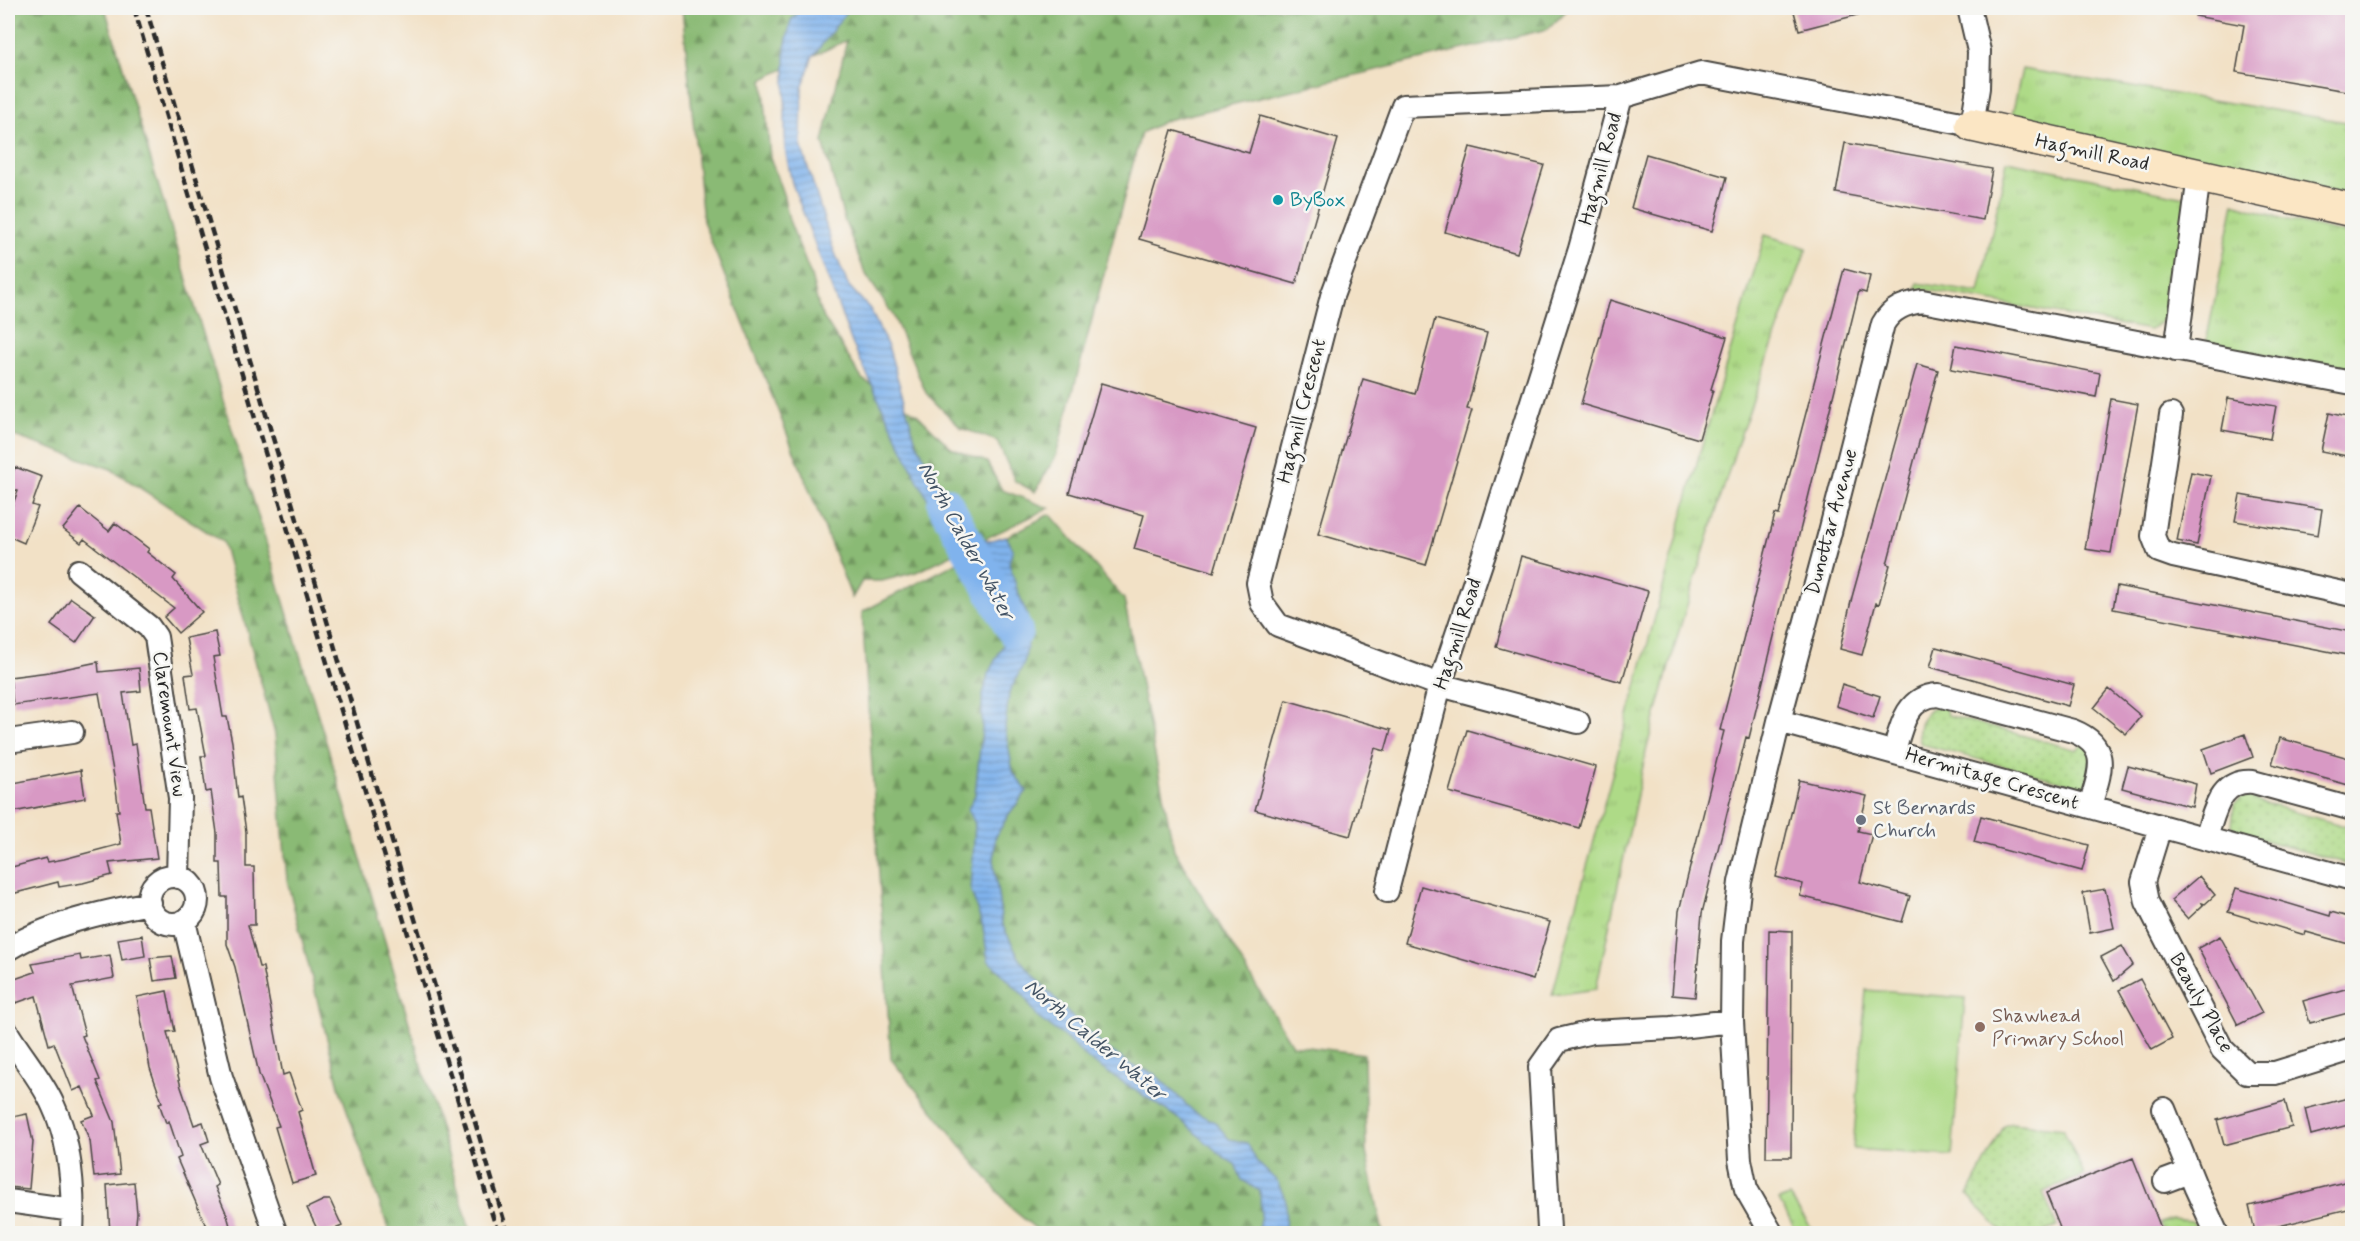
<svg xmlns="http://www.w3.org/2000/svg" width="2360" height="1241" viewBox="0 0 2360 1241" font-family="Mynerve,sans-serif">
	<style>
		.grass { fill: url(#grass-tufts); stroke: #6c8259; stroke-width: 1.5 }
		.forest { fill: url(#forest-firs); stroke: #5a7250; stroke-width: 1.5 }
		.park { fill: url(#park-dots); stroke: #6c8259; stroke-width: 1.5 }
		.pitch { fill: #aeda87; stroke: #6c8259; stroke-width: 1.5 }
		.water { fill: url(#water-rules); stroke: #566f8c; stroke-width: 1.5 }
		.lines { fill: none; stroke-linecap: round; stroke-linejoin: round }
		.river { stroke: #80b3ed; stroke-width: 36 }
		.building { fill: #d899c4 }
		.street-casing { stroke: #494642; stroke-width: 26 }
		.secondary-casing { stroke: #494642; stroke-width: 36 }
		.street { stroke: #fff; stroke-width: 22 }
		.secondary { stroke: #fbe6c4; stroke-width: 33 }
		.rail { stroke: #2b2b2b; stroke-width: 4.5; stroke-dasharray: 9 4.5; stroke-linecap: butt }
		.culture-dot { fill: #0f9aa8; stroke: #f6f6f2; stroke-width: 2 }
		.worship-dot { fill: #6b7280; stroke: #f6f6f2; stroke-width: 2 }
		.education-dot { fill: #8d6e63; stroke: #f6f6f2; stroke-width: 2 }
		.labels { text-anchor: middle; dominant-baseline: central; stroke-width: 5; stroke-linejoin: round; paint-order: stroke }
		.street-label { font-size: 20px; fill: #2b2b2b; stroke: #f6f6f2 }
		.culture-label { font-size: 20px; fill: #0d838f; stroke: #f6f6f2; text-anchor: start }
		.worship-label { font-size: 20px; fill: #5b616d; stroke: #f6f6f2; text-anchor: start }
		.education-label { font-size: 20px; fill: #785e54; stroke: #f6f6f2; text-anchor: start }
		.water-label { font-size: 21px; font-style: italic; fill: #445465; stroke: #f6f6f2 }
	</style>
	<defs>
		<pattern id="grass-tufts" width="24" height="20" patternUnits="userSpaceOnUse" patternTransform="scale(1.5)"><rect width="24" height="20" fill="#aeda87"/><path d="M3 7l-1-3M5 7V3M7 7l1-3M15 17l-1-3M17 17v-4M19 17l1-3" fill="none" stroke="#96bb75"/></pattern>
		<pattern id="forest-firs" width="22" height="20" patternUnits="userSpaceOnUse" patternTransform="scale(1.5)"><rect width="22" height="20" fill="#8aba74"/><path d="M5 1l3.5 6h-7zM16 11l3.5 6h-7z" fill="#71975f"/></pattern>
		<pattern id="park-dots" width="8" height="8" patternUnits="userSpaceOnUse" patternTransform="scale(1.5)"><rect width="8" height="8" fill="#aeda87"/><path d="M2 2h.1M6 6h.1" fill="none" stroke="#96bb75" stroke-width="1.8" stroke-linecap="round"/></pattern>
		<pattern id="water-rules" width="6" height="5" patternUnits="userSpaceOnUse" patternTransform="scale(1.5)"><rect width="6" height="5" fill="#80b3ed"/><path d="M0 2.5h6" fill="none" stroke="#6992c0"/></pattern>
	</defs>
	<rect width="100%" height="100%" fill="#f6f6f2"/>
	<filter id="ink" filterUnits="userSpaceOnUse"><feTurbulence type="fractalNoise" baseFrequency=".0167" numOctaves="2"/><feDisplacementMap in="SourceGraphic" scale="12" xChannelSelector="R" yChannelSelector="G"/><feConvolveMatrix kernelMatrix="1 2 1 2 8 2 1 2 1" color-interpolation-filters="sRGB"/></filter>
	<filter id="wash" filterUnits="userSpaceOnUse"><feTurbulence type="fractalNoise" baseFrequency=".008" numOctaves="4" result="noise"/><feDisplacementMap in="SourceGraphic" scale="24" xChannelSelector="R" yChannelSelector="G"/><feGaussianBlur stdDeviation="1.35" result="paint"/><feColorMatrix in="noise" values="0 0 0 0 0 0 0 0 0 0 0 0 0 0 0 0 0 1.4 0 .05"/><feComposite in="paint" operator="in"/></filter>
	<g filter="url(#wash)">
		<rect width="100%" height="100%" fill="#f2e1c6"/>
		<!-- grass -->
		<path class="grass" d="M2022 69 2352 123V196L2010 125Z
			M2007 161 2190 198 2168 316 2150 330 1916 288 1918 283 1979 293Z
			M2234 203 2284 219 2352 235V374L2206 343Z
			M1765 235 1807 248 1737 445 1678 634 1647 747 1596 989 1552 995 1700 452Z
			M1789 1196 1815 1233H1797L1779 1200Z"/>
		<!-- forest -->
		<path class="forest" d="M8 8H105L336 775 471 1233H390L340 1090 287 880 275 734 223 542 111 469 8 434Z
			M682 8H1569L1548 29 1167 120 1141 133 1056 456 1035 492 1015 481 997 441 961 428 926 393 893 315 865 273 844 219 823 142 847 40 763 79 770 157 784 197 789 220 811 276 820 312 862 379 917 414 951 448 987 462 1002 490 1049 508 916 572 882 581H862L852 598 703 221Z
			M1050 514 1124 599 1174 850 1292 1045 1364 1054 1366 1152 1383 1233H1041L1012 1209 891 1059 862 612Z"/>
		<!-- park -->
		<path class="park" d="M1944 702 1947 715 2077 750 2085 742 2094 752 2086 788 1921 744C1914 724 1925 710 1944 702Z
			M2253 789 2256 801 2352 828V865L2236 832 2232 825 2234 804Z
			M2011 1123 2063 1129 2084 1175 2043 1192 2057 1227 2045 1231V1233H2003L1968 1195 2004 1126Z
			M2171 1219 2192 1221 2197 1233H2163L2159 1224Z"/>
		<!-- pitch -->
		<path class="pitch" d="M1866 990 1965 998 1952 1156 1853 1149Z"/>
		<!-- water -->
		<path class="water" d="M803 8H871L847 11 812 58 802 89 801 145 833 248 848 285 870 309 889 349 916 442 939 483 969 530 988 541 1006 536 1013 549 1009 563 1017 589 1027 615 1029 638 1024 663 1009 693 1005 728 1013 772 1027 791 1009 814 995 838 994 865 1002 924 1021 961 1068 1013 1100 1043 1131 1065 1155 1074 1194 1112 1215 1122 1229 1139 1247 1143 1257 1162 1277 1181 1286 1201 1285 1233H1257L1261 1216 1260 1191 1242 1180 1235 1164 1226 1159 1178 1118 1089 1060 1062 1035 1038 1018 1024 996 988 960 983 927 971 891 975 824 968 809 975 795 982 730V699L988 674 1004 643 994 610 991 569 986 557 945 530 918 481 852 343 792 183 785 149V48L791 20Z"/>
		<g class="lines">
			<!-- river -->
			<path class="river" d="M945 504 1015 631"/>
		</g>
		<g id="blocks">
			<!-- building -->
			<path class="building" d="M1793 8H1865V13L1799 30Z
				M2196 8H2352V92L2236 72 2244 25 2195 16Z
				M1260 116 1338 139 1296 284 1139 239 1172 130 1249 153Z
				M1845 143 1992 169 1983 220 1836 193Z
				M1470 147 1544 165 1517 253 1445 232Z
				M1646 154 1727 177 1712 231 1631 208Z
				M1844 269 1870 276 1866 293 1859 291 1749 738 1746 737 1702 913 1695 997 1672 995 1679 911 1724 731 1720 730 1775 514 1779 515Z
				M1610 300 1727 337 1711 389 1713 390 1699 439 1581 404Z
				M1435 319 1487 333 1467 409 1472 410 1426 565 1318 534 1363 379 1415 394Z
				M1956 345 2100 373 2096 397 1951 369Z
				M1917 364 1938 370 1887 564 1890 565 1879 604 1876 603 1862 655 1840 649 1852 597Z
				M1101 383 1256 428 1214 572 1134 549 1144 515 1069 493Z
				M2228 398 2276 406 2270 439 2222 430Z
				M2111 399 2138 404 2111 553 2085 549Z
				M2329 413 2352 418V457L2321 451Z
				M15 467 42 477 32 505 38 507 24 543 8 536V516L18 491 8 486Z
				M2191 472 2211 476 2197 545 2177 541Z
				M2240 495 2322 509 2318 535 2235 521Z
				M80 508 109 531 115 523 149 549 147 552 176 575 173 579 202 612 178 633 164 617 174 608 84 539 81 543 63 529Z
				M1521 556 1648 591 1622 682 1496 647Z
				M2117 586 2352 632V656L2113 609Z
				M71 598 95 615 76 643 51 625Z
				M215 632 220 656 213 657 223 717H227L232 742 238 798 241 797 246 832V867H254L255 925H248L259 967H263L283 1075 289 1073 302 1110 298 1112 316 1176 292 1183 275 1127 279 1126 259 1074 235 967 227 944V897H222L221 863H217V833L211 791 206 792 201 756H206L197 708 190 709 185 675 193 674 186 638Z
				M1936 647 2074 685 2068 706 1930 667Z
				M98 662 99 672 139 668 141 691 123 693 131 745 136 744 145 807H149L157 858 109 863 112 875 83 883 59 887 58 882 8 895V868L46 858 48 862 64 859 121 844 116 811H119L115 782 99 693 13 705 10 677 49 672Z
				M1842 684 1880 696 1873 718 1836 706Z
				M2109 689 2141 716 2126 734 2094 708Z
				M1286 700 1391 730 1385 751 1375 748 1350 836 1255 810Z
				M1467 730 1596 767 1579 828 1449 792Z
				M2245 734 2253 757 2211 773 2203 749Z
				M2280 738 2352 759V786L2272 764Z
				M2128 766 2196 784 2192 807 2122 788Z
				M81 770 85 798 8 813V784Z
				M1799 780 1867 796 1858 831 1872 834 1860 882 1910 896 1902 922 1800 896 1803 884 1776 877Z
				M1981 816 2089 845 2082 871 1974 842Z
				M2199 876 2215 895 2205 904 2202 903 2203 905 2188 919 2171 900Z
				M1421 886 1550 922 1533 980 1405 943Z
				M2236 888 2330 916 2331 912 2352 918V945L2306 932 2305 935 2228 912Z
				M2105 889 2114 928 2090 933 2083 893Z
				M1769 930 1792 931 1791 1157H1766Z
				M142 935 145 956 122 960 118 939Z
				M2220 936 2262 1013 2238 1025 2198 948Z
				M2122 946 2133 965 2114 981 2101 957Z
				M80 955 81 960 110 955 114 978 72 986 85 1035 82 1036 100 1080 97 1081 114 1122 120 1174 94 1177 90 1141 81 1120 94 1115 82 1087 73 1091 54 1043 49 1045 36 996 16 1003 9 981 35 972 32 964Z
				M172 956 176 978 154 981 150 958Z
				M2140 979 2172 1039 2152 1050 2119 990Z
				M2352 987V1012L2310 1023 2303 1001Z
				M167 991 175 1031 167 1032 181 1087 194 1125 203 1122 209 1141 201 1144 218 1185 215 1187 227 1215 232 1233H209L177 1159 181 1157 169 1121 166 1123 159 1103 162 1102 150 1068 137 997Z
				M2352 1097V1124L2311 1135 2305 1109Z
				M2285 1101 2292 1127 2224 1145 2217 1120Z
				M27 1114 33 1142 29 1189 8 1187V1118Z
				M2133 1158 2163 1233H2062L2046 1193Z
				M2352 1180V1208L2255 1232 2249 1206Z
				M134 1182 137 1213 135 1233H110L107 1185Z
				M324 1200H330L342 1226 326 1233H319L307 1208Z"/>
		</g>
	</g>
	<g filter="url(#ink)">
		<use href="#blocks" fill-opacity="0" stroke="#494642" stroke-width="1.5"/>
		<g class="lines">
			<defs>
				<path id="street" d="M2176 350 2199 176
					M2171 415 2153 536 2159 551 2173 556 2352 595
					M79 571 149 627 156 637 180 798 178 877
					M1779 721 2352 879
					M1578 722 1440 685 1278 625 1262 603 1258 583 1332 296 1403 106 1621 97
					M8 741 72 732
					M1894 752C1901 726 1907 696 1938 695L2073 731C2113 747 2099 774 2090 806
					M2160 827 2143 882 2147 902 2222 1049 2247 1073H2275L2352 1049
					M2206 837C2215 812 2219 779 2253 782L2352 809
					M149 900a24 24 0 1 1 48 0a24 24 0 1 1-48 0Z
					M1387 891 1440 685 1484 554 1580 249 1621 97 1701 73 1972 125 1978 88 1979 51 1969 8
					M184 921 221 1077 276 1234
					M8 949C48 924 103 912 150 903
					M8 1034C22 1057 42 1080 53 1105 71 1143 74 1192 72 1234
					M2164 1109 2196 1188 2217 1234
					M2165 1181 2189 1172
					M8 1201 73 1210
					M1549 1229 1540 1067 1559 1040 1592 1032 1671 1028 1732 1021
					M1772 1234 1746 1189 1740 1160 1732 1021 1733 941 1740 882 1779 721 1830 532 1883 324C1892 308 1905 304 1922 301L2352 383"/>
				<path id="secondary" d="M1972 125 2352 210"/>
			</defs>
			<!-- street casing -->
			<use href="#street" class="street-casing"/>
			<!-- secondary casing -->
			<use href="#secondary" class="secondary-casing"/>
			<!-- street -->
			<use href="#street" class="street"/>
			<!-- secondary -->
			<use href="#secondary" class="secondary"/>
			<!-- rail -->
			<path class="rail" d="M134 8 351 744 498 1234
				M146 8 508 1234"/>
		</g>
	</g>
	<!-- markers -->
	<circle class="culture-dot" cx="1278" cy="200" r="6"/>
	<circle class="worship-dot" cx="1861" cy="820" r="6"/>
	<circle class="education-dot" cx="1980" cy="1027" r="6"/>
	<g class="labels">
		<!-- street labels -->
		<g class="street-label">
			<text transform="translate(2092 153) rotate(12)">Hagmill Road</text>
			<text transform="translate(1601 169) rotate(-75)">Hagmill Road</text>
			<text transform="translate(1302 411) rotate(-76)">Hagmill Crescent</text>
			<text transform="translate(1832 522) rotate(-75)">Dunottar Avenue</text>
			<text transform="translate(1458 634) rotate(-72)">Hagmill Road</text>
			<text transform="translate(169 724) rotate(82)">Claremount View</text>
			<text transform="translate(1992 779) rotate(16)">Hermitage Crescent</text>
			<text transform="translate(2201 1003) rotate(61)">Beauly Place</text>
		</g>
		<!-- culture labels -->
		<g class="culture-label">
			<text x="1290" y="200">ByBox</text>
		</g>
		<!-- worship labels -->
		<g class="worship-label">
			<text x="1873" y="808">St Bernards<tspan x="1873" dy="23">Church</tspan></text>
		</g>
		<!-- education labels -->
		<g class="education-label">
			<text x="1992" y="1016">Shawhead<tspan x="1992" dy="23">Primary School</tspan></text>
		</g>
		<!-- water labels -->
		<g class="water-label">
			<text transform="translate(966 541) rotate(61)">North Calder Water</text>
			<text transform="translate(1095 1040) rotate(40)">North Calder Water</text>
		</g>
	</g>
	<!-- margin -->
	<rect width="2360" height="1241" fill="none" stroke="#f6f6f2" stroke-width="30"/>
</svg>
